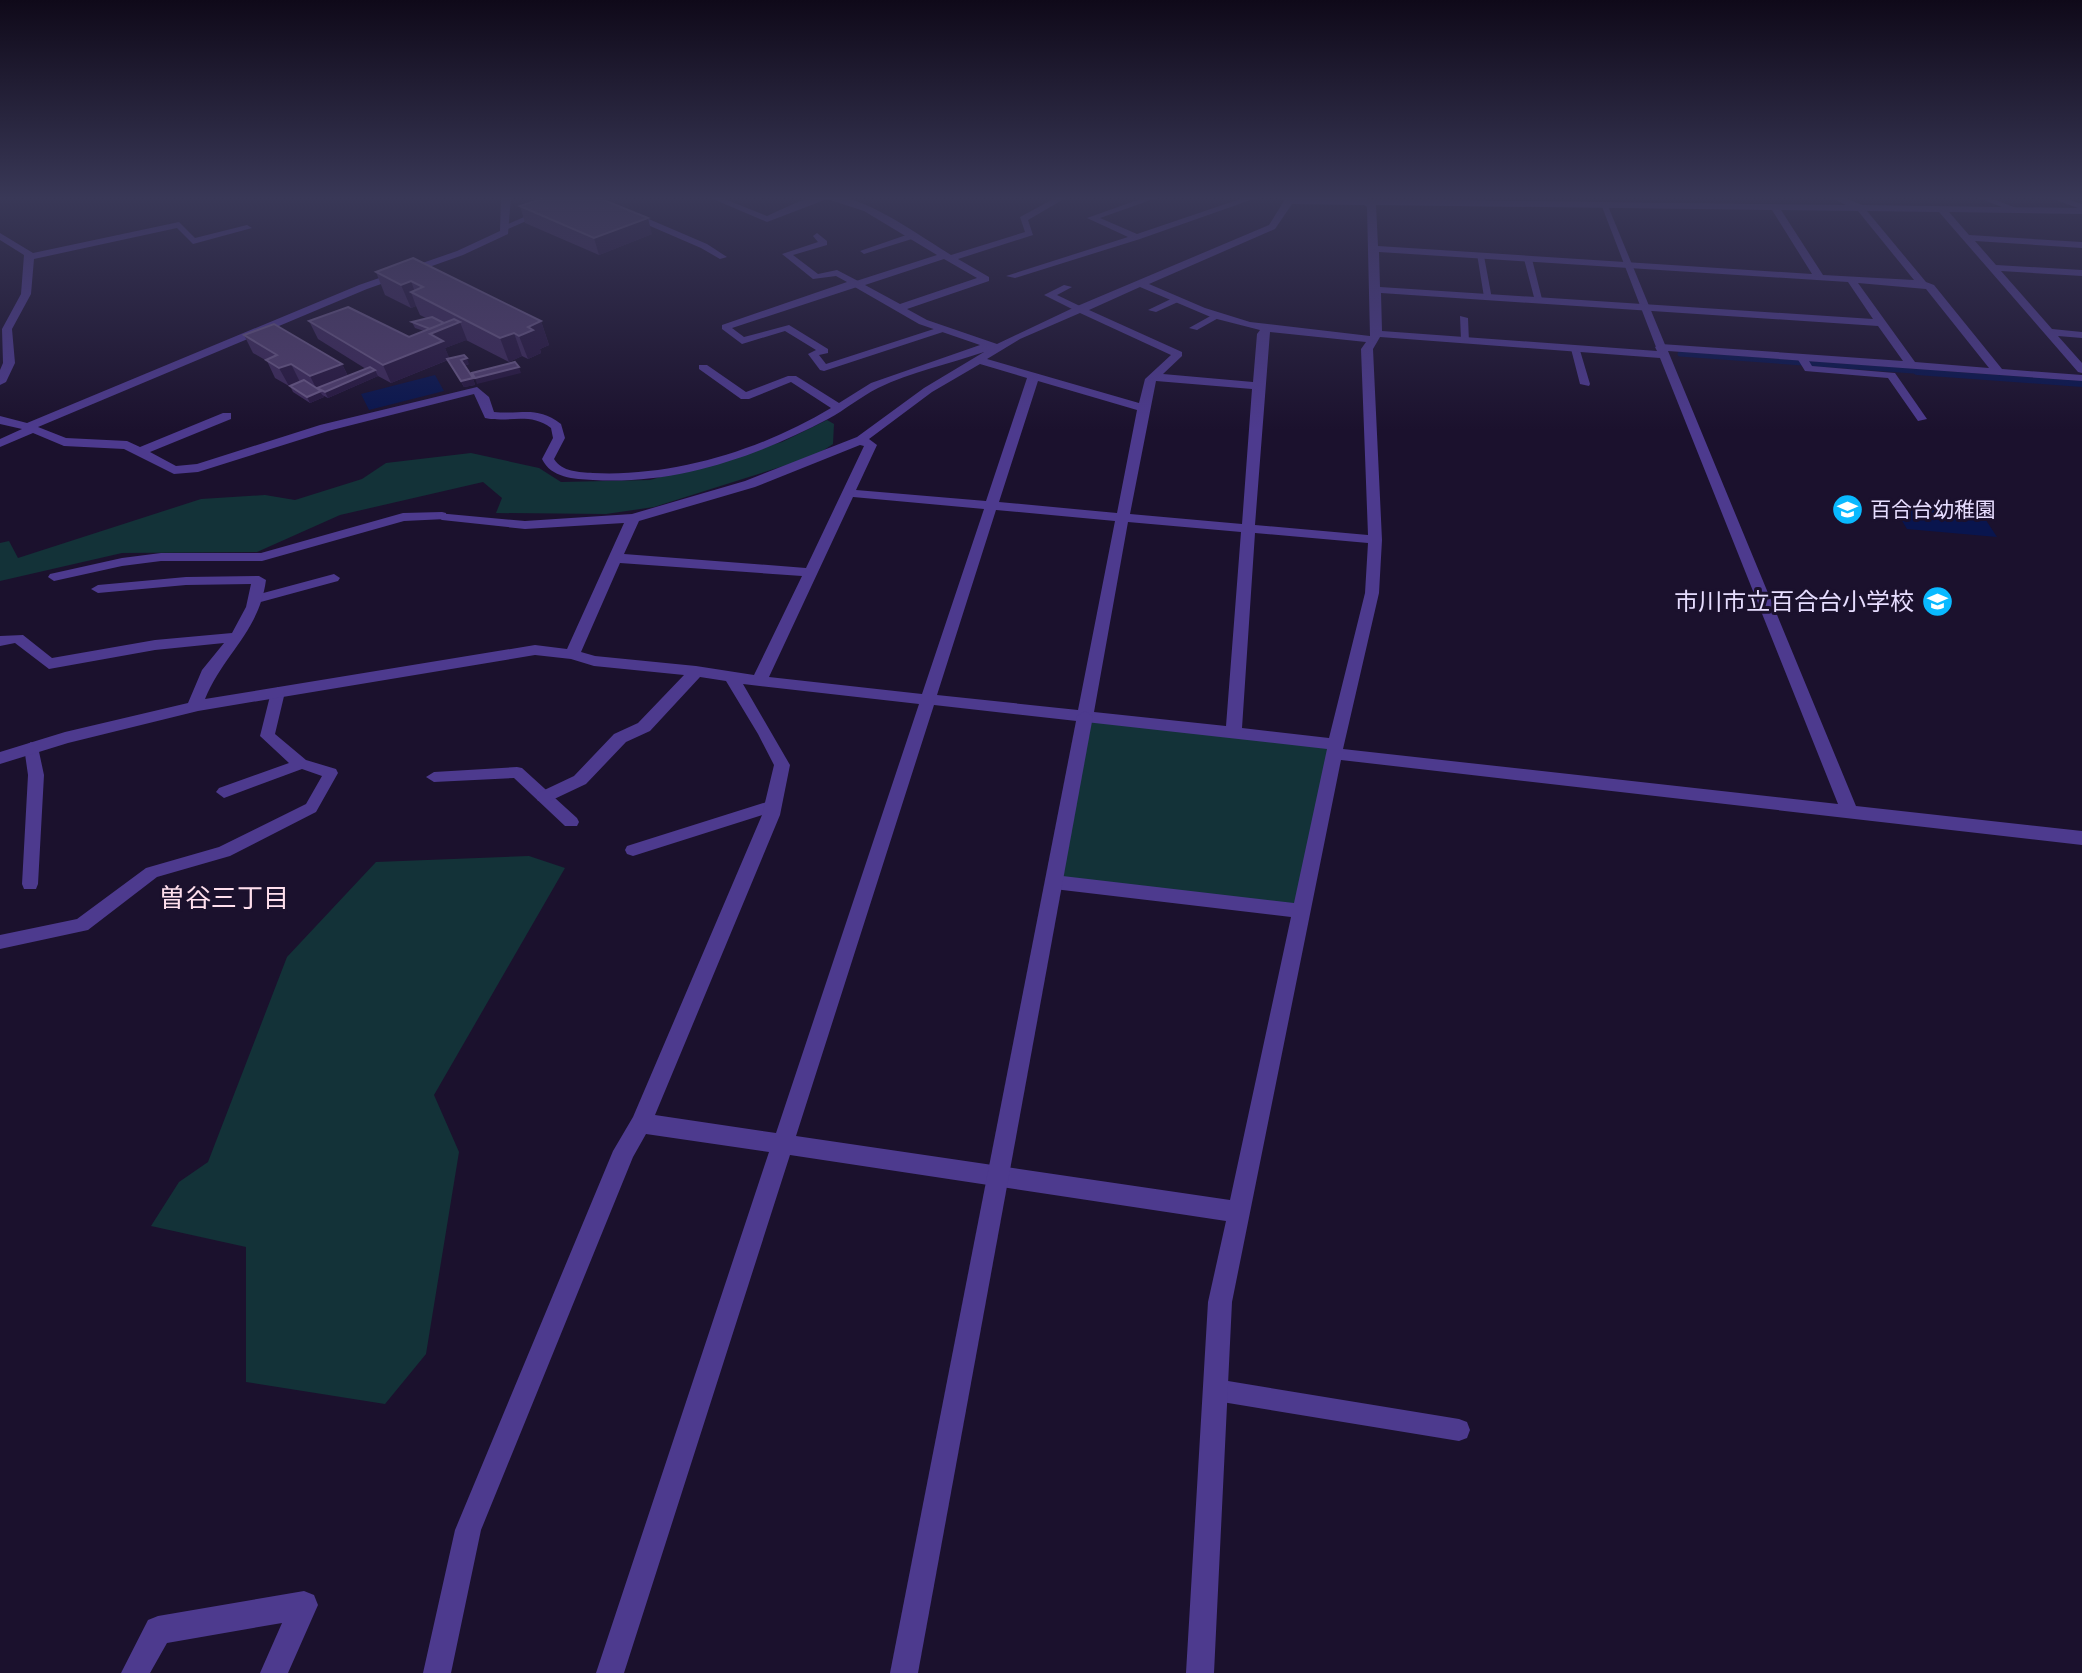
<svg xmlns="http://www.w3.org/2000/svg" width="2082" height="1673" viewBox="0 0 2082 1673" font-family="'Work Sans','Noto Sans JP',sans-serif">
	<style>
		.green { fill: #133238 }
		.water { fill: #09154e }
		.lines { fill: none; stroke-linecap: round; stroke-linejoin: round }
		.stream-far1 { stroke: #09154e; stroke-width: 5 }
		.stream { stroke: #09154e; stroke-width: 6 }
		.service { fill: #4d3a8e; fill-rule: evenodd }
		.minor { fill: #4d3a8e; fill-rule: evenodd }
		.tertiary { fill: #4d3a8e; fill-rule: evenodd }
		.wall { fill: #3d2a5b }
		.shaded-wall { fill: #281841 }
		.building { fill: #4f3d6d; stroke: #675684; stroke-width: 2 }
		.labels { text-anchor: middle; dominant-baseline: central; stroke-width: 6; stroke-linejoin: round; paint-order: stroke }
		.far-poi-label { font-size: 21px; fill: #e7ddff; stroke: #1b112d; text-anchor: start }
		.poi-label { font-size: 24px; fill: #e7ddff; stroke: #1b112d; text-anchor: end }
		.neighbourhood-label { font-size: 26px; fill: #ffdfed; stroke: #1b112d }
	</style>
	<rect width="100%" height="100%" fill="#1b112d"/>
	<!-- green -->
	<path class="green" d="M827 420 834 424 833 444 815 456 654 507 606 514 496 513 502 498 483 482 340 515 257 552 122 553 0 581V543L9 541 18 558 201 499 265 495 295 500 362 479 386 463 471 453 539 468 561 482 650 480 782 442Z
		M1085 716 1336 744 1303 911 1054 882Z
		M529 856 565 868 434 1095 459 1152 426 1354 385 1404 246 1382V1247L151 1226 179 1182 208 1162 287 957 376 862Z"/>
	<!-- water -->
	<path class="water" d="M435 375 444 391 369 410 361 394Z
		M1892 504 1980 511 1997 537 1907 529Z"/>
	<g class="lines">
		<!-- stream-far1 -->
		<path class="stream-far1" d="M1680 354 1941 373"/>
		<!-- stream -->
		<path class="stream" d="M1917 372 2082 384"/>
		<!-- service -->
		<path class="service" d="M573 196H583L508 229 501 227Z
			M1974 196H1985L2024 211 2017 213Z
			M1601 204 1608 206 1666 347 1665 349 1656 347Z
			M630 211 707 244 727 257 720 259 701 248 627 216 626 214Z
			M817 233 827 241V245L793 255 818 274 837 270 860 282V286L732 328 744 337 789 325 828 349V353L819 355 826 364 940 327H946V331L824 371 820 370 808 354 816 350 785 331 742 344 722 329V325L847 282 836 276 813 279 782 254 818 242 813 236Z
			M912 233 916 236 915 238 864 254 860 251Z
			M1477 254 1484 256 1492 299 1484 297Z
			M1528 256 1532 259 1543 303 1535 301 1524 259Z
			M1064 285 1072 287 1057 295 1082 307V311H1076L1044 295Z
			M1175 297 1180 300 1178 302 1156 312 1148 310Z
			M1214 314 1222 316 1197 330 1189 328Z
			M1460 316 1468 318 1469 342 1461 340Z
			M1570 345 1579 347 1590 384 1589 386 1580 384Z
			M1802 355 1806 356 1812 366 1895 373 1927 419 1918 421 1888 378 1805 371 1797 358Z
			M442 512 446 513V519L404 521 262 561H161L122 566 54 581 48 577 50 574 122 558 161 553H261L403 513Z
			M334 574 340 578 338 581 257 603 251 599 252 596Z
			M278 687 285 692 275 734 306 760 336 769 338 773 316 812 230 856 157 877 88 930 0 949V935L77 919 146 868 219 847 306 804 322 776 302 769 224 798 216 792 219 788 289 763 260 736 271 692Z
			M31 742 38 747 44 775 38 884 36 889H24L22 884 28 775 24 747Z
			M517 767 522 768 577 818 579 822 577 826H565L514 778 434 782 426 777 434 772Z
			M773 800 781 806 778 810 633 856 627 854 625 850 627 846Z
			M1216 1379 1459 1419 1467 1422 1470 1430 1467 1438 1459 1441 1216 1401 1208 1398 1205 1390 1208 1382Z"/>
		<!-- minor -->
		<path class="minor" d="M501 196H511L508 234 463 255 367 289 38 427 66 438 127 441 140 447 223 413H231V419L150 452 176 466 197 464 320 425 477 387 489 397 494 412C522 415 536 405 561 424L565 438 554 459C562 472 579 472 593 473 674 477 761 450 831 408L791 382 749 399H741L699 369V365H707L746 392 788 376H796L839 403 871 383 980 345 919 324 853 286V282L937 255 864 211 827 199 767 222 706 196H717L767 216C783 209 801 199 818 196 856 188 919 236 951 255L1025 232 1020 217 1059 196H1069L1028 220 1033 235 958 259 989 277V281L907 309 927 320 997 344 1075 307 1269 225 1284 201 1281 196 1356 199 1353 196H1363L1368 199 1846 205 1828 196H1840L1862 205 2078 208 2045 196H2058L2082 204V214L1949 212 1969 235 2082 242V248L1975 241 1996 265 2082 270V276L2001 271 2052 329 2082 332V338L2058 336 2082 363V373L2078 372 1939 212 1867 211 1926 282 1934 285 2002 369 2082 375V381L1668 351 1856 806 2082 831V845L1341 760 1232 1302 1214 1673H1186L1208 1302 1226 1221 790 1155 624 1673H596L769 1152 646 1134 633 1157 481 1530 451 1673H423L455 1530 613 1151 633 1117 762 815 774 765 758 734 726 681 700 677 650 731 626 742 586 784 550 801H538L536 797 538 793 574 776 614 734 638 723 684 675 594 666 571 659 535 655 198 711 68 743 0 764V752L65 732 188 703 202 670 224 643 155 650 49 669 15 643 0 646V636L23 635 52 658 155 640 232 633 246 607 251 584 186 585 98 593 91 589 98 585 186 577 259 576 266 580C259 632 224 653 205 699L535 645 567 649 624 523 525 529 442 520 435 516 437 513 525 521 632 514 745 481 857 437 924 388 984 352C949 364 911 372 878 388 860 397 845 410 828 419 756 457 675 485 593 480 574 479 551 478 542 459L553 438 551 428C530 412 509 423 485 418L474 394 328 431 198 472 174 474 124 449 64 446 33 433 0 447V439L22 429 0 424V416L27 423 359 285 457 251 500 231ZM1292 204 1364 205 1367 207 1370 336 1250 322 1205 308 1149 284 1275 229ZM1376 205 1772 210 1812 274 1378 246ZM1781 210 1858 211 1914 280 1823 275ZM1379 252 1848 282 1873 319 1380 287ZM944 259 977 278 900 304 865 285ZM1858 283 1926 289 1989 368 1915 362ZM1140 287 1213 318 1260 330 1257 334 1253 382 1163 374 1182 356V352L1089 310ZM1381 293 1878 326 1903 361 1661 344 1655 347 1657 351 1382 331ZM1080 313 1171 355 1145 379 1139 403 987 359 1020 339ZM1270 332 1366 342 1361 349 1368 535 1255 525ZM1380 337 1660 358 1838 804 1343 749 1379 593 1382 540 1373 349ZM980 364 1027 378 986 501 856 490 877 445 869 439 932 392ZM1038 381 1137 410 1117 513 999 502ZM1156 381 1252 389 1242 524 1130 514ZM860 445 864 446 806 568 624 554 639 521 755 487ZM853 497 984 509 922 694 769 677ZM996 510 1115 521 1078 710 937 695ZM1128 522 1241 532 1226 726 1094 712ZM1255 533 1368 543 1365 593 1329 738 1242 728ZM620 563 802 576 754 675 696 666 595 656 581 652ZM743 684 919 704 776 1133 655 1115 780 815 790 765ZM934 705 1327 749 1294 903 1054 875 1048 877 1045 882 1048 887 1054 889 1291 917 1230 1200 796 1136Z
			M1149 196H1162L1100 218 1137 234 1249 196H1262L1140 239 1015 278 1006 276 1128 237 1087 218Z
			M179 222 195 238 247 225 252 228 193 244 177 228 34 259 31 294 12 329 15 363 6 382 0 385V370L3 363 2 329 21 294 24 255 0 240V233L33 253Z
			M304 1591 314 1595 318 1605 288 1673H260L282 1623 167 1643 150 1673H121L148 1620 158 1616Z"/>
		<!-- tertiary -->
		<path class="tertiary" d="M1085 711 1093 716 918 1673H890L1077 716Z"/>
	</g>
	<!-- wall -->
	<path class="wall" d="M520 206 652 234 599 255 525 223Z
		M413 258 541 321 549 345 540 349 541 353 528 359 522 356 509 362 466 340 445 348 449 358 469 364 464 366 473 378 475 385 464 387 448 360 391 383 378 376 328 398 322 395 324 397 310 403 293 392 290 386 291 385 289 386 275 378 267 361 253 353 244 335 342 364 348 376 366 369 318 339 309 321 409 337 424 331 415 328 412 322 426 318 420 315 416 306 411 308 385 295 376 272Z"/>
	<!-- shaded-wall -->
	<path class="shaded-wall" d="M648 218 652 234 599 255 594 238Z
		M411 281 416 295 411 292 416 306 411 308 401 285Z
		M541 321 549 345 540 349 541 353 528 359 519 336 528 327Z
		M460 322 467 340 445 348 450 359 391 383 383 365 430 334Z
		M514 333 522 356 509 362 500 338Z
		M467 358 469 364 463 366 461 360Z
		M291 364 300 382 289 386 279 368Z
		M342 364 350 381 375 370 378 376 328 398 325 392 317 388 324 397 310 403 307 397 318 392 310 376Z
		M519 367 521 373 477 384 475 378Z
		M473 378 475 385 464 387 461 381Z"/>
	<!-- building -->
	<path class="building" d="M549 196H594L648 218 594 238 520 206Z
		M413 258 541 321 528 327 533 330 519 336 514 333 500 338 411 292 423 287 411 281 401 285 376 272Z
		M348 307 409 337 454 319 460 322 430 334 443 341 383 365 309 321Z
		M432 317 444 323 430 329 412 322Z
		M274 324 342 364 310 376 291 364 279 368 266 360 277 355 244 335Z
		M464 355 467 358 461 360 473 378 461 381 447 359Z
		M515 362 519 367 475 378 472 373Z
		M370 367 375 370 325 392 317 388Z
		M304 380 321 391 307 397 290 386Z"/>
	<!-- sky -->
	<linearGradient id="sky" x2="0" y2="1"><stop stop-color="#0f0919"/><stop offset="0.46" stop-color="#393857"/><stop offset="1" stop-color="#393857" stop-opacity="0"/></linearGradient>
	<rect width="2082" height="430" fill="url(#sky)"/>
	<!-- icons -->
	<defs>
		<symbol id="school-disc" viewBox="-11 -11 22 22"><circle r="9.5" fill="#09b9ff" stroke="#1b112d"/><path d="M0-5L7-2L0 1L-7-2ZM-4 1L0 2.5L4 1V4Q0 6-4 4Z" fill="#fff"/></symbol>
	</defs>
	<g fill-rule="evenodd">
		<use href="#school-disc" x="1830" y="492" width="35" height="35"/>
		<use href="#school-disc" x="1920" y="584" width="35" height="35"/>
	</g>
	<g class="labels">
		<!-- far-poi labels -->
		<g class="far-poi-label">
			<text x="1870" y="509">百合台幼稚園</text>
		</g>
		<!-- poi labels -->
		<g class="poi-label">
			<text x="1914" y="602">市川市立百合台小学校</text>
		</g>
		<!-- neighbourhood labels -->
		<g class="neighbourhood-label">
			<text x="224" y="898">曽谷三丁目</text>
		</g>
	</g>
</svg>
